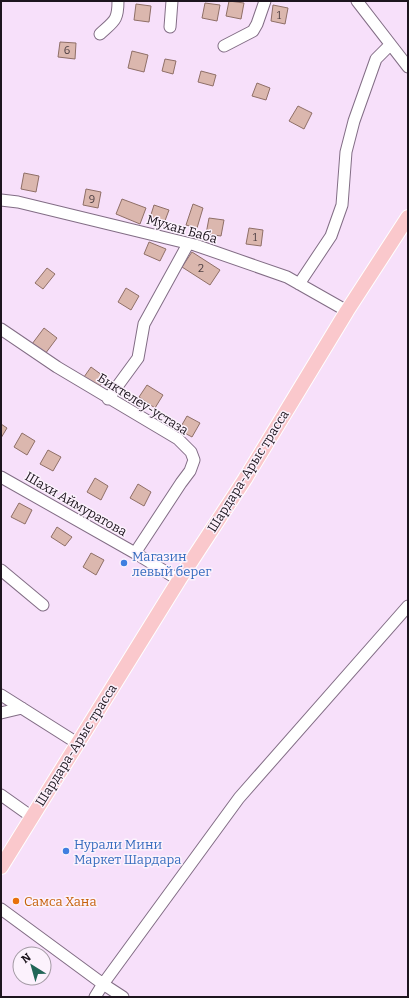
<svg xmlns="http://www.w3.org/2000/svg" width="409" height="998" viewBox="0 0 409 998" font-family="Bitter,serif">
	<style>
		.building { fill: #dbb7ae; stroke: #8f6f67 }
		.lines { fill: none; stroke-linecap: round; stroke-linejoin: round }
		.minor-casing { stroke: #826d85; stroke-width: 13 }
		.major-casing { stroke: #fff; stroke-width: 16 }
		.minor { stroke: #fff; stroke-width: 11 }
		.major { stroke: #fac8cc; stroke-width: 14 }
		.shop-dot { fill: #3f7fe0; stroke: #fcf2fd; stroke-width: 1.5 }
		.food-dot { fill: #e8710a; stroke: #fcf2fd; stroke-width: 1.5 }
		.labels { text-anchor: middle; dominant-baseline: central; stroke-width: 3; stroke-linejoin: round; paint-order: stroke }
		.number-label { font-size: 11px; fill: #4c3e42 }
		.street-label { font-size: 13px; fill: #1d151e; stroke: #fcf2fd }
		.shop-label { font-size: 13px; fill: #366cbe; stroke: #fcf2fd; text-anchor: start }
		.food-label { font-size: 13px; fill: #c56008; stroke: #fcf2fd; text-anchor: start }
	</style>
	<rect width="100%" height="100%" fill="#f7e0fa"/>
	<!-- building -->
	<path class="building" d="M229 1 244 3 241 19 226 16Z
		M205 3 220 5 217 21 202 18Z
		M136 4 151 6 149 22 134 20Z
		M273 5 288 8 285 24 271 21Z
		M60 42 76 43 75 59 58 57Z
		M132 51 148 55 144 72 128 68Z
		M165 59 176 61 173 74 162 71Z
		M201 71 216 75 213 86 198 82Z
		M257 83 270 88 266 100 252 96Z
		M298 106 312 113 304 129 289 121Z
		M24 173 39 176 36 192 21 189Z
		M86 189 101 192 98 208 83 205Z
		M122 199 146 208 140 224 116 214Z
		M193 204 203 208 197 228 186 225Z
		M154 205 169 210 163 226 149 221Z
		M209 218 224 220 221 236 206 234Z
		M249 228 263 230 261 246 246 244Z
		M149 242 166 249 160 261 144 254Z
		M192 252 220 270 210 285 182 267Z
		M47 268 55 274 43 289 35 283Z
		M126 288 139 296 131 310 118 302Z
		M44 328 57 338 45 354 32 344Z
		M91 367 106 378 98 388 84 377Z
		M147 385 163 395 155 408 139 397Z
		M187 416 200 423 192 437 179 430Z
		M1 424 7 428 1 438Z
		M22 433 35 441 27 455 14 447Z
		M48 450 61 457 53 471 40 464Z
		M95 478 108 486 101 500 87 492Z
		M138 484 151 492 144 506 130 498Z
		M19 503 32 510 25 524 11 517Z
		M57 527 72 537 65 546 51 537Z
		M91 553 104 560 96 575 83 567Z"/>
	<g class="lines">
		<defs>
			<path id="minor" d="M357 1 408 67
				M170 27 172 1
				M100 34C114 21 118 21 118 1
				M224 46 253 31 257 24 265 1
				M1 200 18 202 195 245 287 277 347 311
				M299 284 331 236 342 205 346 152 354 121 376 59 390 45
				M1 329 57 367 178 439 191 452 194 460 190 471 181 483 135 553
				M108 399 138 358 144 324 188 244
				M1 477 135 553 179 580
				M1 570 43 605
				M1 695 77 743
				M1 713 22 708
				M1 795 32 817
				M1 909 103 984 123 997
				M95 997 103 984 239 798 408 606"/>
			<path id="major" d="M1 867 179 580 245 479 347 311 408 217"/>
		</defs>
		<!-- minor casing -->
		<use href="#minor" class="minor-casing"/>
		<!-- major casing -->
		<use href="#major" class="major-casing"/>
		<!-- minor -->
		<use href="#minor" class="minor"/>
		<!-- major -->
		<use href="#major" class="major"/>
	</g>
	<!-- markers -->
	<g class="shop-dot">
		<circle cx="124" cy="563" r="4"/>
		<circle cx="66" cy="851" r="4"/>
	</g>
	<circle class="food-dot" cx="16" cy="901" r="4"/>
	<g class="labels">
		<!-- number labels -->
		<g class="number-label">
			<text x="279" y="15">1</text>
			<text x="67" y="50">6</text>
			<text x="92" y="199">9</text>
			<text x="255" y="237">1</text>
			<text x="201" y="268">2</text>
		</g>
		<!-- street labels -->
		<g class="street-label">
			<text transform="translate(182 229) rotate(16)">Мухан Баба</text>
			<text transform="translate(143 404) rotate(32)">Биктелеу-устаза</text>
			<text transform="translate(248 471) rotate(-58)">Шардара-Арыс трасса</text>
			<text transform="translate(76 504) rotate(30)">Шахи Аймуратова</text>
			<text transform="translate(76 745) rotate(-58)">Шардара-Арыс трасса</text>
		</g>
		<!-- shop labels -->
		<g class="shop-label">
			<text x="132" y="556">Магазин<tspan x="132" dy="15">левый берег</tspan></text>
			<text x="74" y="844">Нурали Мини<tspan x="74" dy="15">Маркет Шардара</tspan></text>
		</g>
		<!-- food labels -->
		<g class="food-label">
			<text x="24" y="901">Самса Хана</text>
		</g>
	</g>
	<!-- border -->
	<rect width="409" height="998" fill="none" stroke="#1d151e" stroke-width="4"/>
	<!-- north arrow -->
	<g transform="translate(32 966) rotate(323)"><circle r="19" fill="#fcf2fd" stroke="#a39aa4"/>
	<path d="M0-3L7 15L0 10L-7 15Z" fill="#216657"/>
	<text y="-6" font-size="11" font-weight="bold" text-anchor="middle" fill="#1d151e">N</text>
	</g>
</svg>
